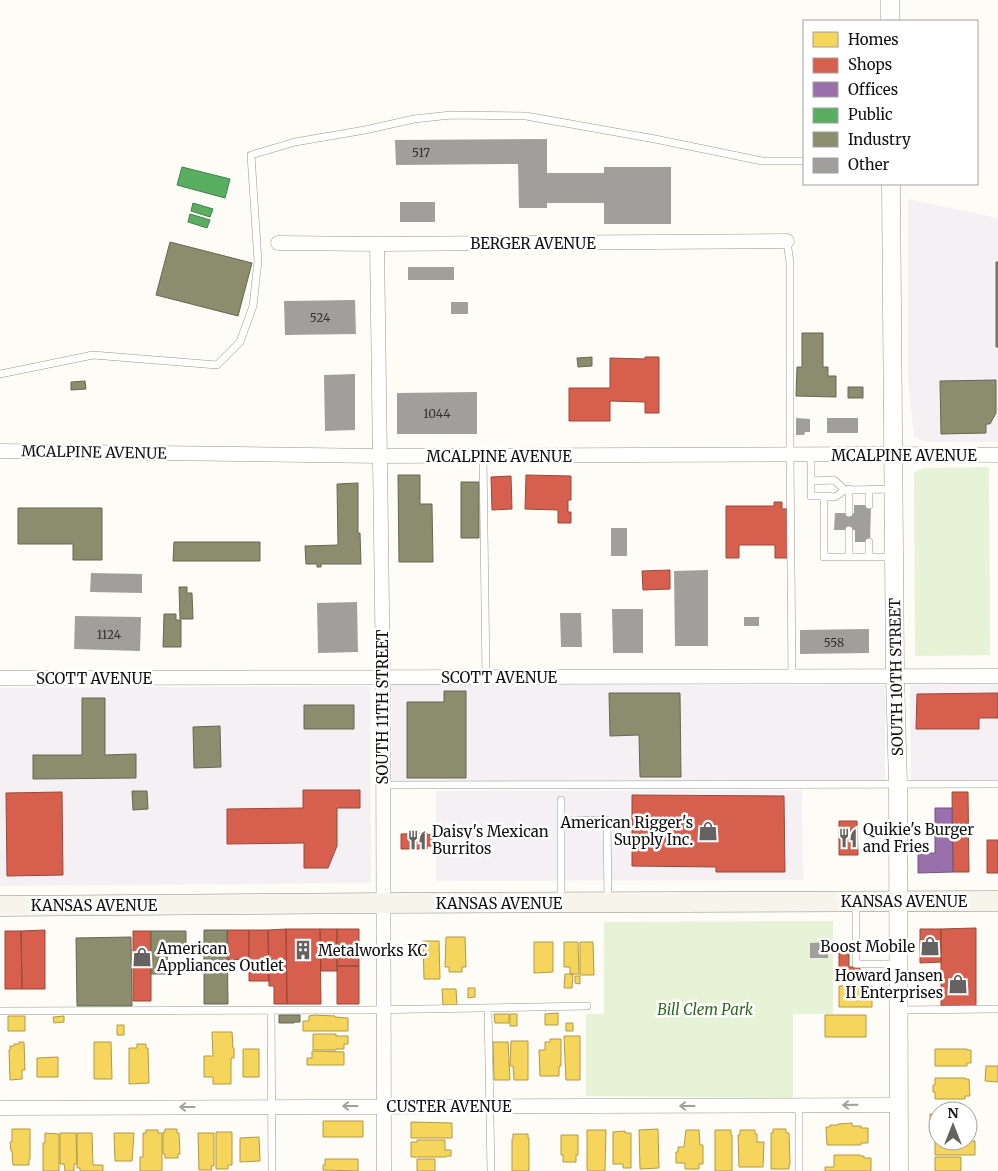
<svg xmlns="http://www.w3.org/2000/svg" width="998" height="1171" viewBox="0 0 998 1171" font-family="Merriweather,serif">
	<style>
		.industrial { fill: #f5f0f3 }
		.green { fill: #e7f3d7 }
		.homes { fill: #f6d55c; stroke: #b19a46 }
		.shops { fill: #d6604d; stroke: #9b483b }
		.offices { fill: #9970ab; stroke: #70547d }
		.public { fill: #5aae61; stroke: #447f49 }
		.industry { fill: #8c8c6e; stroke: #676752 }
		.building { fill: #a19f9c }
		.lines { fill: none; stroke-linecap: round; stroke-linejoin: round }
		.service-casing { stroke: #979795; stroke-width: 8 }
		.minor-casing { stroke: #979795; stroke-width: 15 }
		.tertiary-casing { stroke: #979795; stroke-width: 19 }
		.secondary-casing { stroke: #8e8d8b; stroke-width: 21 }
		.service { stroke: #fffffe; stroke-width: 7 }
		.minor { stroke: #fffffe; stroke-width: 14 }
		.tertiary { stroke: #fffffe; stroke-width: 18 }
		.secondary { stroke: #f6f4eb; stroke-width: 20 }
		.oneway { stroke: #a0a09f }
		.labels { text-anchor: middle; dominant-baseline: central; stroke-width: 5; stroke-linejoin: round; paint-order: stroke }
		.number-label { font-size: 12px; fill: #353434 }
		.street-label { font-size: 15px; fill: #111; stroke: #fff }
		.poi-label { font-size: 15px; fill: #111; stroke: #fff; text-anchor: start }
		.park-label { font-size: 15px; font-style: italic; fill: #2f6b1f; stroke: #fff }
	</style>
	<rect width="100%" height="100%" fill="#fdfcf7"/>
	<!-- industrial -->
	<path class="industrial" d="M908 199 998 218V442H924L914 436 908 377Z
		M998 684V780H911L910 685Z
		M392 685H885V781H392Z
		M370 686 371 883 0 886V688Z
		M802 790 803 880 436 881V791Z"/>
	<!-- green -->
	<path class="green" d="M989 467 990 655 915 656 914 473 923 468Z
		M833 921V1014H793V1098L586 1096V1014H604V922Z"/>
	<!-- homes -->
	<path class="homes" d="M446 937H465L466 967H462V972H449V967H445Z
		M423 941H439L440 979H424Z
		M534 942H553V972L534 973Z
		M564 942H578L579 974H570V967H564Z
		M580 942H593L594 975H580Z
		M565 974H573L572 988H564Z
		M575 976H580V984L575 983Z
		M839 986H872V1007H839Z
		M468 988H475V997L468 998Z
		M442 989H456L457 1005H443Z
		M558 1013V1025H545V1014Z
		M494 1014H509V1023H495Z
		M510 1014H517V1026H510Z
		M314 1015 335 1016V1017L348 1018V1031H303V1021H309V1016Z
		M825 1015H866V1037H825Z
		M8 1016H25V1031H8Z
		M64 1016V1022L54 1023 53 1017Z
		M566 1023H573V1031H566Z
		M117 1025H124V1035H117Z
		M212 1032H232L233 1048H234V1058H231V1084H213V1077H204V1056H213Z
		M313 1034H336V1036H348V1044H344V1049H336V1050H313Z
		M564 1036H580V1080H566Z
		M550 1039H561V1066H559V1076H540L539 1050H545V1042H550Z
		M511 1041H528V1080H514L513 1066H510Z
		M19 1042H24L25 1070H22V1079L10 1080 9 1050H10V1046H14V1044H19Z
		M94 1042H111L112 1079H94Z
		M493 1042H508L510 1080H494Z
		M137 1044H146V1048H148L149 1083 129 1084V1048H137Z
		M243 1049H259V1077H243Z
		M935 1049H967V1050H971V1063H967V1066H935Z
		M312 1051 344 1052V1065H307V1058H312Z
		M58 1057V1077H37V1058Z
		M986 1066H998V1082L985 1081Z
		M935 1078H965V1079H969L970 1096H965V1099H935V1092H933V1085H935Z
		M930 1114H938V1133H930Z
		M323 1121H363V1137H323Z
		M411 1122 452 1123V1138H411Z
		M852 1123V1126H861V1128H868V1143H861V1145H827L826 1127H830V1125H838V1124Z
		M12 1129H30V1159H29V1165H13L12 1151H11L10 1142H12Z
		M165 1129H177V1133H179L180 1154H178V1158H165V1154H163V1132H165Z
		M658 1129 659 1168 640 1169 639 1130Z
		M773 1129H786V1133H789L790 1165H789V1169H771V1133H773Z
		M146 1130H158V1133H162V1171H140V1157H143V1133H146Z
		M587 1130H606L605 1171H588L587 1170Z
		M686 1130H699L700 1145H703V1164H699V1169H685V1163H676V1152H678V1147H684Z
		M715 1130H731V1135H732V1171H715Z
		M740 1130H755V1134H757V1142H764L763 1167H739L738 1135H740Z
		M625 1131V1133H631V1168H623V1164H613V1132Z
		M216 1132H232V1165H228V1169H216Z
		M45 1133 59 1134V1171H43V1143H45Z
		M60 1133H76L77 1164H74V1171H65L64 1164H60Z
		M77 1133H92L93 1165H103V1171H80V1168H77Z
		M114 1133H134L132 1161H115Z
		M198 1133H214V1166H211L212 1170H199Z
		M513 1134H528V1138H529V1171H512V1139H513Z
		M561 1135H578V1155H576V1162H563V1155H561Z
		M259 1137 260 1161 240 1162V1138Z
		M968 1139H970V1141H975V1155H935V1140L968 1141Z
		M417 1140H445V1150H451V1156H446V1157H411V1142H417Z
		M834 1155H860V1156H864V1158H871V1171H825V1167H834Z
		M935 1157H961V1171H935Z
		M325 1159H358V1171L323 1170V1165H325Z
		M417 1159H435V1171H417Z"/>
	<!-- shops -->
	<path class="shops" d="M645 357H659V413H645V402L610 401V421H569V388H610V358L645 359Z
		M526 475 571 476V500H568V512H571V523H558V510L525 509Z
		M511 476 512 509 492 510 491 477Z
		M774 502H782V509H787L788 558H775V545H739V558H726V506H774Z
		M670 570V589L643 590 642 571Z
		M998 693V718H979V729H916L917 694Z
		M303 790H360V808H337V846L328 868H304V843L227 844V809L303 808Z
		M62 792 63 875 7 876 6 793Z
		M952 792H968L969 872H953Z
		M632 795 784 796 785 872H716V867L632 866Z
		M839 821H857L858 855H839Z
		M427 833V835L433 834V846H427V849H401V834Z
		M987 840H998V873H987Z
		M976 928V1006H941V929Z
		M286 929 287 1004H274V986H269L268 930Z
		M286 929H320L321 1004H287Z
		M320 929H337V971H321Z
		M337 929H359V966H337Z
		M920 929H941V962L920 963Z
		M45 930V989H22L21 931Z
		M227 930H249V959L228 960Z
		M249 930H268L269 981H249Z
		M5 931H21L22 989H5Z
		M133 931H151V1001H133Z
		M839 944H849V967H860V978H839Z
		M337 966H359V1004H337Z"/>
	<!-- offices -->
	<path class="offices" d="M935 808H952L953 872 918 873V853H935Z"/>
	<!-- public -->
	<path class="public" d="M182 167 230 179 225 198 177 185Z
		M193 203 213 209 210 217 191 211Z
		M190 214 210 220 207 228 188 222Z"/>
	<!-- industry -->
	<path class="industry" d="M170 242 252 263 238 316 156 295Z
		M996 262H998V347H996Z
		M802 333H823V367H828V376H836V397L796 396 797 367H802Z
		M592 357V366L578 367 577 358Z
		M996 380V413L990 424H986V433L941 434 940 381Z
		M85 381 86 389 71 390V382Z
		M848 387H863V398H848Z
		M398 475H420V504H432L433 562H399Z
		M461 482H479V538H461Z
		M358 483V533H360L361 564H321V567H317V564H306L305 546 338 545 337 484Z
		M18 508H102V560H73V544H18Z
		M174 542H260V561H173Z
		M179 587H187V593H192L193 619H180Z
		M164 614H176V620H181V647H163Z
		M444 691H466V778H407V702H444Z
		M609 693H680L681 777H640L639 735 610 736Z
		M82 698H105V755L136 754V778L33 779V755H82Z
		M304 705H354V729H304Z
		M220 726 221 767 194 768 193 727Z
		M132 791H147L148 809 133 810Z
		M204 930H227L228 1004H204Z
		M151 931H186V951H167L168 974H151Z
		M131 937 132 1006H77L76 938Z
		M279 1015H300V1022H294V1023H279Z"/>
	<!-- building -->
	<path class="building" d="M547 139V173H604V167H671V224H604V203H547V208H519L518 164 396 165 395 140Z
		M400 202H435V222H400Z
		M408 267H454V280H408Z
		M355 300 356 334 285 335 284 301Z
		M451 302H468V314H451Z
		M355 374V430L325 431 324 375Z
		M477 392V434H397V393Z
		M796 418 810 419V432H805L804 435H796Z
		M827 418H858V433H827Z
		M854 505H871L870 542H855V530H834L835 513H854Z
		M611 528H627V556H611Z
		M708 570V646H675L674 571Z
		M91 573 142 574V593L90 592Z
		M357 602 358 652 318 653 317 603Z
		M612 609H643V653H613Z
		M560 613H581L582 647H561Z
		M75 616 141 617 140 651 74 649Z
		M744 617H759V626H744Z
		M869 629V653L800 654V630Z
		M828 942V958H810V943Z"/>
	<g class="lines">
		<defs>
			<path id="service" d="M787 241 790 263V455L792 676
				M0 374 93 355 217 365 240 342 253 306 258 261 251 155 295 142 365 130 414 119 451 115 526 116 655 139 762 161H804
				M811 454V496H824V557H894
				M483 456 486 677
				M811 481 834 480 845 490 892 489
				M869 489V505
				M824 496 835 497 845 490
				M849 513V489
				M849 530V557
				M869 542V557
				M383 785 998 784
				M561 821 607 820 608 901
				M561 902V800
				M856 904V964H898
				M488 1008 491 1171
				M271 1010 272 1171
				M899 1010 998 1009
				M0 1011 366 1010 587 1006
				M799 1171V1106"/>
			<path id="minor" d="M278 243 377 244 787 241
				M377 244 383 677 384 1171
				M0 451 380 456 893 454 998 455
				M0 678 998 676
				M0 1108 899 1105"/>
			<path id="tertiary" d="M890 0V21
				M891 184 895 676 898 784 899 1171"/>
			<path id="secondary" d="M0 906 383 903 998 901"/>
		</defs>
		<!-- service casing -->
		<use href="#service" class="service-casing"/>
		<!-- minor casing -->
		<use href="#minor" class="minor-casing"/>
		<!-- tertiary casing -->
		<use href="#tertiary" class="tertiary-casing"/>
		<!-- secondary casing -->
		<use href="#secondary" class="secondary-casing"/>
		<!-- service -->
		<use href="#service" class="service"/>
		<!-- minor -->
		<use href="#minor" class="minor"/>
		<!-- tertiary -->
		<use href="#tertiary" class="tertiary"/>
		<!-- secondary -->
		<use href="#secondary" class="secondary"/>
	</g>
	<!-- one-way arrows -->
	<defs><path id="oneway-shaft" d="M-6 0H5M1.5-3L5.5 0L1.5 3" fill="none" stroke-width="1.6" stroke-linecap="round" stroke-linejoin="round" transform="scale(1.25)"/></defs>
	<g class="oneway">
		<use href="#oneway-shaft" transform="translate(850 1105) rotate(179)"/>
		<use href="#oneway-shaft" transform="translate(350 1106) rotate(180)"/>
		<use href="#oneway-shaft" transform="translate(687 1106) rotate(180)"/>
		<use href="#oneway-shaft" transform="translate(187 1107) rotate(180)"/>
	</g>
	<!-- icons -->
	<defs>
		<symbol id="shop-bare" viewBox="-9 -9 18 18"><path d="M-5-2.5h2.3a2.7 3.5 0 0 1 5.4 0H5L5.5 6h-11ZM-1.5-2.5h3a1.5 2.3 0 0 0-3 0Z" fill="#646362" stroke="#fff" stroke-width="2.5" paint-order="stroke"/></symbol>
		<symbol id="restaurant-bare" viewBox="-9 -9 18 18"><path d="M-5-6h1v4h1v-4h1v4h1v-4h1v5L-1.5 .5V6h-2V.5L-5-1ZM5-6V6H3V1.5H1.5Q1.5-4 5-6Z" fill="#646362" stroke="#fff" stroke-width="2.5" paint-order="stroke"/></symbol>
		<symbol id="building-bare" viewBox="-9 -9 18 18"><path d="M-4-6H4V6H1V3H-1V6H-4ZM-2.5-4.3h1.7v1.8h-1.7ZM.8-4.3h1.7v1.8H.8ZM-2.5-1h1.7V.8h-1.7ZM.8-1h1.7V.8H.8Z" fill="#646362" stroke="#fff" stroke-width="2.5" paint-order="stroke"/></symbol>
	</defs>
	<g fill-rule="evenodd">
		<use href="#shop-bare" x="694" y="817" width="28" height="28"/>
		<use href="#restaurant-bare" x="834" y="824" width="28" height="28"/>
		<use href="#restaurant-bare" x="403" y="826" width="28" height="28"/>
		<use href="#shop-bare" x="916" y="932" width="28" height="28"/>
		<use href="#building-bare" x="289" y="936" width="28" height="28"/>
		<use href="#shop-bare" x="128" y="943" width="28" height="28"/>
		<use href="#shop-bare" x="944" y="970" width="28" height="28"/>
	</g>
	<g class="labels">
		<!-- number labels -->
		<g class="number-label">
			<text x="421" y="152">517</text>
			<text x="320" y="317">524</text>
			<text x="437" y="413">1044</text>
			<text x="109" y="634">1124</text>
			<text x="834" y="642">558</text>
		</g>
		<!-- street labels -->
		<g class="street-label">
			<text x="533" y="243">BERGER AVENUE</text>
			<text transform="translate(94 452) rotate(1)">MCALPINE AVENUE</text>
			<text x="904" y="455">MCALPINE AVENUE</text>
			<text x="499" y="456">MCALPINE AVENUE</text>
			<text x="499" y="677">SCOTT AVENUE</text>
			<text transform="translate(896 677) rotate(-91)">SOUTH 10TH STREET</text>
			<text x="94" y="678">SCOTT AVENUE</text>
			<text transform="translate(382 707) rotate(-90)">SOUTH 11TH STREET</text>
			<text x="904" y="901">KANSAS AVENUE</text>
			<text x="499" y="903">KANSAS AVENUE</text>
			<text x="94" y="905">KANSAS AVENUE</text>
			<text x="449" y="1106">CUSTER AVENUE</text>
		</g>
		<!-- poi labels -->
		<g class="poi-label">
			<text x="693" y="822" text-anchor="end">American Rigger's<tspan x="693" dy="17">Supply Inc.</tspan></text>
			<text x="863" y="829">Quikie's Burger<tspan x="863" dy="17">and Fries</tspan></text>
			<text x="432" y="831">Daisy's Mexican<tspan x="432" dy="17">Burritos</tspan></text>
			<text x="915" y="946" text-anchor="end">Boost Mobile</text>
			<text x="157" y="948">American<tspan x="157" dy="17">Appliances Outlet</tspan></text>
			<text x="318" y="950">Metalworks KC</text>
			<text x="943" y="975" text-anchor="end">Howard Jansen<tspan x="943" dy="17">II Enterprises</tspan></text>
		</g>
		<!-- park labels -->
		<g class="park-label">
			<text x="705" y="1009">Bill Clem Park</text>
		</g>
	</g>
	<!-- legend -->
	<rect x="803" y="20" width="175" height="165" fill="#ffffff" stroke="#a0a0a0"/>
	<rect x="813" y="32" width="25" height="15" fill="#f6d55c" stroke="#a0a0a0"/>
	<text x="848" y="45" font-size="15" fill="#111111">Homes</text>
	<rect x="813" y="58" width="25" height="15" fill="#d6604d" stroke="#a0a0a0"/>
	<text x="848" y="70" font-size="15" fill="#111111">Shops</text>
	<rect x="813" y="82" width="25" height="15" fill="#9970ab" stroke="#a0a0a0"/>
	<text x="848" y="95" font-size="15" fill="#111111">Offices</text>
	<rect x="813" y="108" width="25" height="15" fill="#5aae61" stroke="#a0a0a0"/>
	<text x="848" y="120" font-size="15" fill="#111111">Public</text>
	<rect x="813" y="132" width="25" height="15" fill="#8c8c6e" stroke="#a0a0a0"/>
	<text x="848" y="145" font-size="15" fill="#111111">Industry</text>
	<rect x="813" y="158" width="25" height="15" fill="#a19f9c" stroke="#a0a0a0"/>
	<text x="848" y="170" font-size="15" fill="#111111">Other</text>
	<!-- north arrow -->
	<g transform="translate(953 1126)"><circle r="24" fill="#ffffff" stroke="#a0a0a0"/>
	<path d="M0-4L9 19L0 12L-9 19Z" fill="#646362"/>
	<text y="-8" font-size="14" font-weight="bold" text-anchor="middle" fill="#111111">N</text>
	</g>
</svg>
